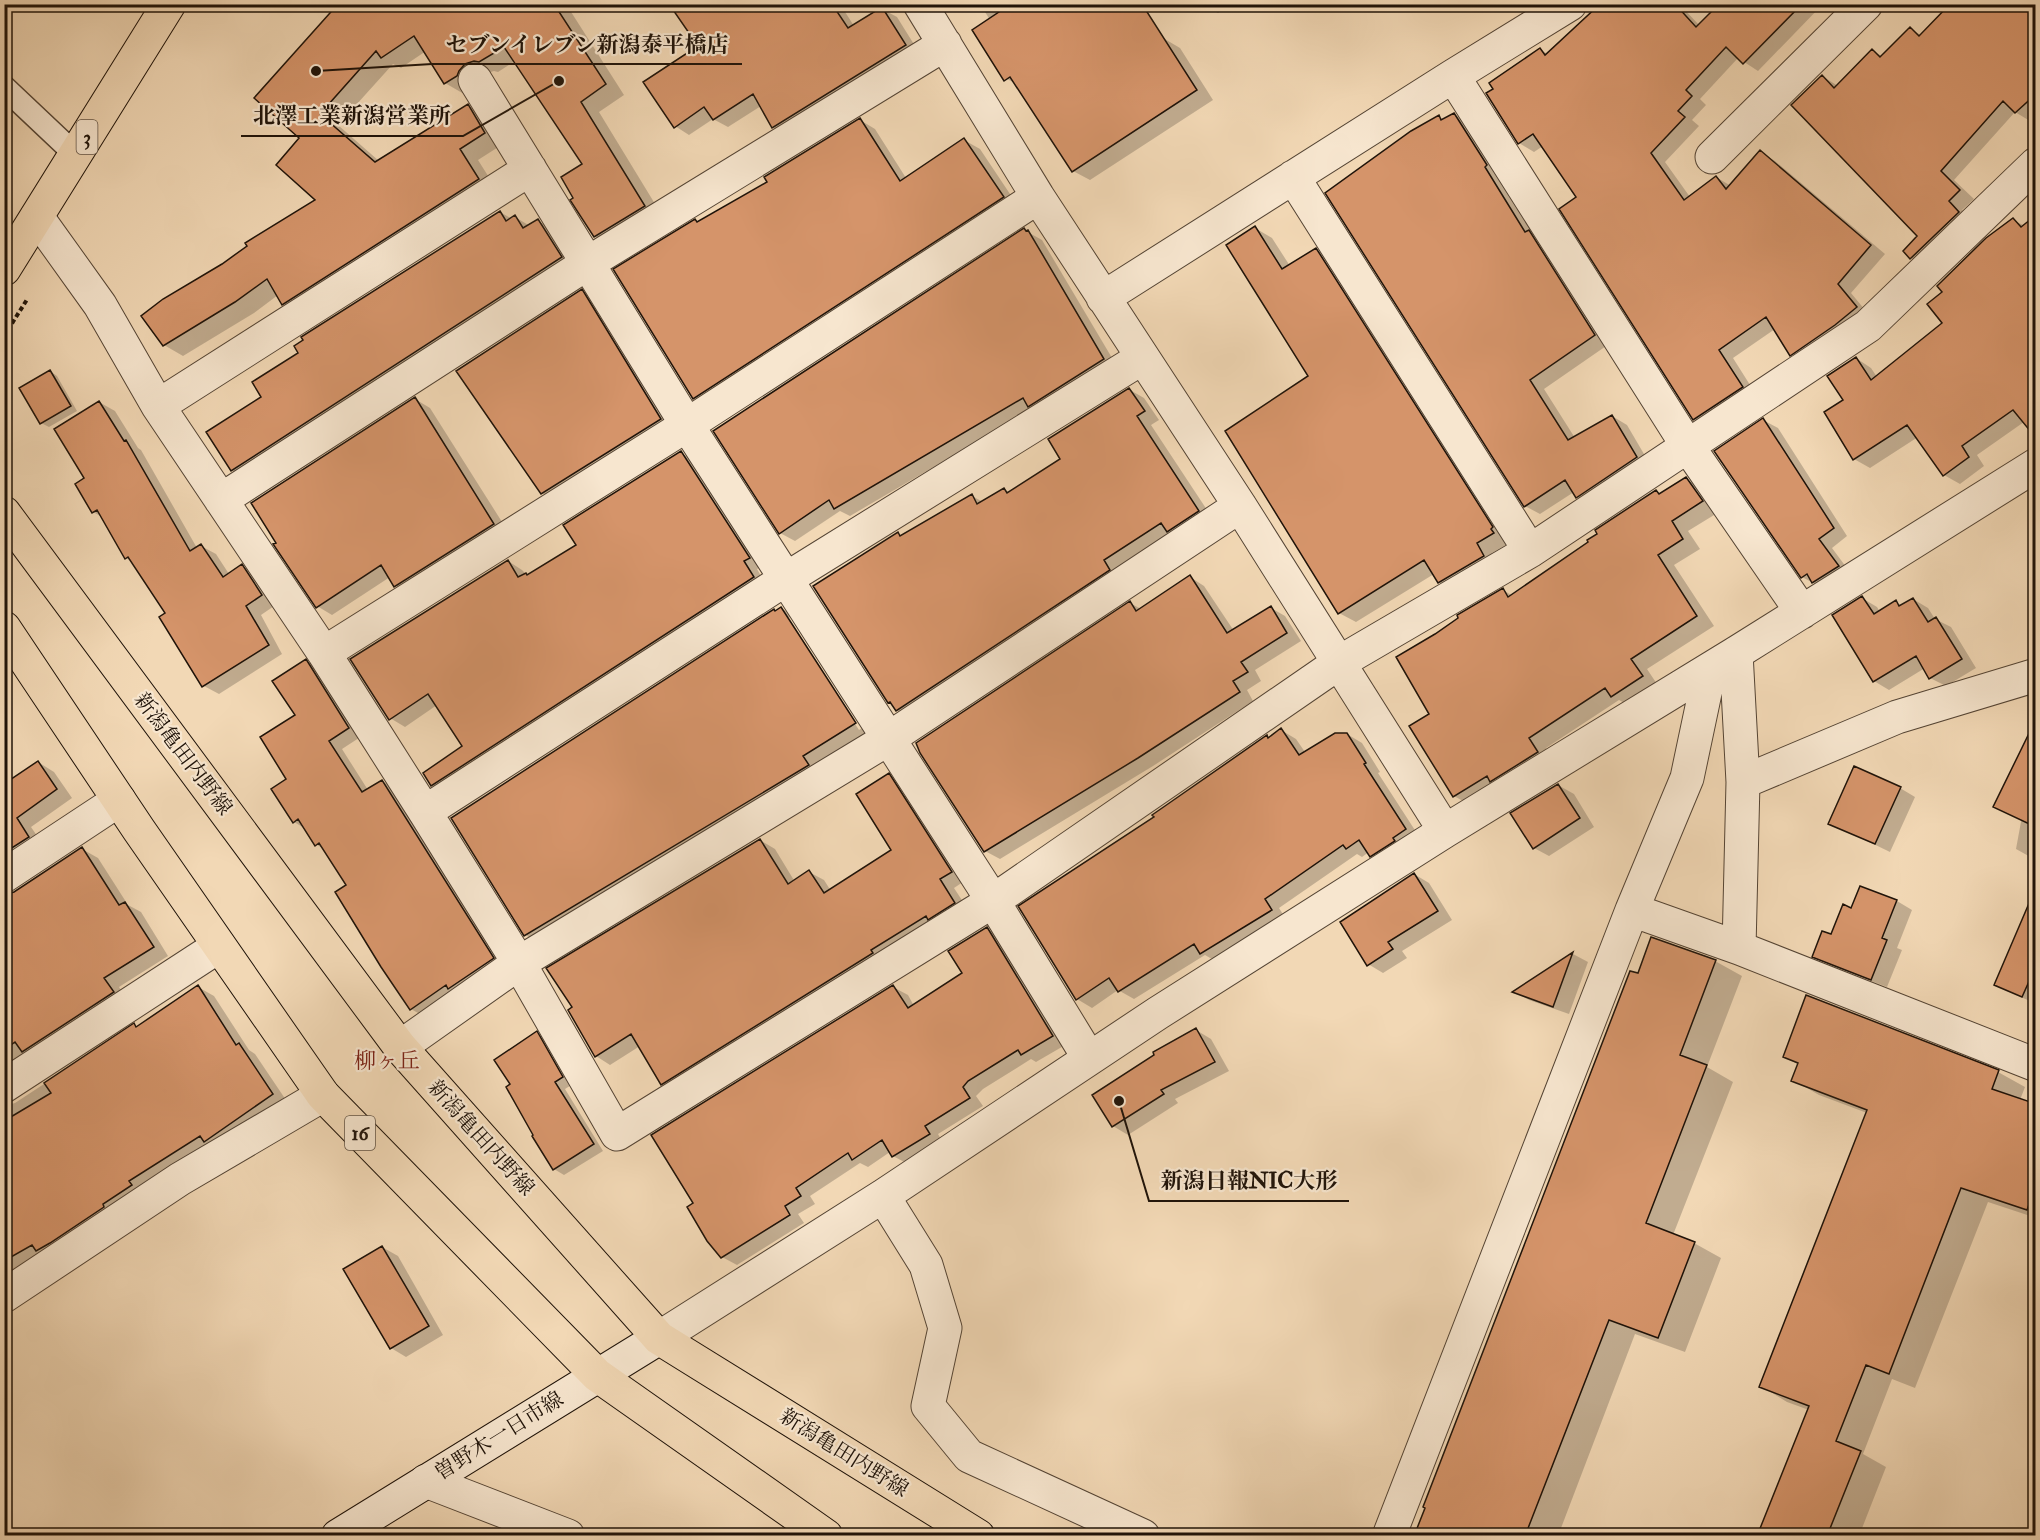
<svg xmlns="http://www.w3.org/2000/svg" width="2040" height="1540" viewBox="0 0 2040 1540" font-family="'IM FELL Double Pica','Noto Serif JP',serif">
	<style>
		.shadow { fill: #0003; fill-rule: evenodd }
		.building { fill: #d5946a; stroke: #1f1309; stroke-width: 1.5 }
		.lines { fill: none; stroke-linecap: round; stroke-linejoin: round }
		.service-casing { stroke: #544434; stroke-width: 25 }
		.minor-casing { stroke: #544434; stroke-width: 35 }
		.secondary-casing { stroke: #1f1309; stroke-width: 35 }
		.primary-casing { stroke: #1f1309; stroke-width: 35 }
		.path { stroke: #1f1309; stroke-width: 4; stroke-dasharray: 4.5 3; stroke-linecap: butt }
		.service { stroke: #f7e6cf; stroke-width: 22 }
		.minor { stroke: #f7e6cf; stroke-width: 33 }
		.secondary { stroke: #f7e6cf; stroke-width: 33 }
		.primary { stroke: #f2d8b5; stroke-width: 33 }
		.labels { text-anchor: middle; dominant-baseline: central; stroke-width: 4.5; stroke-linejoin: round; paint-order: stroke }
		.shield { fill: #f7e6cf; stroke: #605244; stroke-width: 1.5 }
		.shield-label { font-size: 20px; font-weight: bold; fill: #1f1309 }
		.street-label { font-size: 21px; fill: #1f1309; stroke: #f7e6cf }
		.neighbourhood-label { font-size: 22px; fill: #7a1f14; stroke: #f7e6cf }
		.leader { fill: none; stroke: #1f1309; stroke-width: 2 }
		.callout-dot { fill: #1f1309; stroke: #f7e6cf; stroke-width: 2 }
		.callout-label { font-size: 22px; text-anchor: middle; font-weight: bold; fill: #1f1309; stroke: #f7e6cf; stroke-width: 4.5; stroke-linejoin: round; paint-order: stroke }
	</style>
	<rect width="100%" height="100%" fill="#f2d8b5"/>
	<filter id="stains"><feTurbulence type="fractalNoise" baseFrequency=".00333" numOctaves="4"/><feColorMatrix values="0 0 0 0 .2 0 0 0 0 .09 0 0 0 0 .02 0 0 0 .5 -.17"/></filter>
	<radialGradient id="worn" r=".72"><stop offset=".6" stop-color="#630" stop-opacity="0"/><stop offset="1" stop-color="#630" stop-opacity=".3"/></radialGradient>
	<!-- shadow -->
	<path class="shadow" d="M340 4H566L624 95 599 112 663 217 614 247 595 236 584 164 515 61 498 72 494 71 484 74 476 86 464 94 445 83 426 51 401 68 393 64 338 125 379 161 468 106 486 116 503 144 478 160 497 190 302 314 283 304 278 295 254 313 183 356 164 345 223 265 318 201 301 137Z
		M671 4H840L854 26 882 9 897 17 920 54 787 136 773 127 761 106 728 127 713 119 689 135 675 126 700 46Z
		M980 4H1132L1163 38 1180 48 1213 100 1090 180 1073 171 1017 84 1007 79 990 20Z
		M1203 4H1232L1218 13Z
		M1608 4H1677L1683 8 1700 26 1721 4H1823L1758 71 1738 58 1700 99 1706 105 1692 120 1699 126 1665 162 1690 197 1716 177 1731 186 1760 152 1775 161 1885 254 1851 293 1870 316 1806 363 1791 354 1775 329 1733 358 1757 396 1709 427 1694 419 1579 197 1543 146 1534 152 1519 143 1488 94 1540 50 1548 54Z
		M2036 4V116L2030 121 2015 112 1954 180 1974 199 1962 210 1973 221 1926 266 1911 258 1905 251 1919 236 1822 76 1838 86 1872 51 1882 56 1910 29 1921 35Z
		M1454 114 1469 123 1609 344 1544 389 1575 438 1612 416 1627 425 1651 466 1592 505 1577 497 1574 492 1540 514 1525 506 1439 117 1445 120Z
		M860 120 875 129 906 178 964 140 980 149 1018 206 709 406 694 398 698 223 769 183Z
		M500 212 512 219 515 217 530 226 538 221 553 229 576 266 247 479 232 470 263 397 300 354Z
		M2013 220 2025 226 2024 422 1977 455 1984 466 1960 484 1944 475 1918 437 1870 468 1854 459 1845 401 1856 358 1871 368 1877 377 1944 323 1945 292Z
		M1255 228 1272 238 1290 266 1316 249 1332 259 1509 543 1492 553 1500 566 1456 592 1439 582 1434 574 1356 622 1339 613 1310 376Z
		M1024 230 1042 240 1118 368 1034 408 850 516 840 511 795 541 780 533Z
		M582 291 596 300 675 428 557 502 542 493 458 371Z
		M50 371 57 376 77 411 49 427 41 423Z
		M1130 390 1144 398 1159 420 1151 425 1213 519 912 719 897 710 889 702 898 534 902 537 972 496 983 502 1004 489 1010 493 1062 459Z
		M415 399 430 408 509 533 411 594 396 586 390 577 332 615 317 606Z
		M99 402 115 411 138 448 141 450 197 548 201 546 216 554 229 574 242 566 257 575 277 604 261 615 282 654 219 694 204 686 167 614 133 562 126 558 102 517 93 512 86 479Z
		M1763 420 1778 428 1847 536 1832 548 1852 575 1817 585 1802 577Z
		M681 453 695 461 763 566 757 569 767 586 446 793 432 785 464 747 437 705 405 727 390 718 508 561 522 570 528 576 578 545Z
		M1686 479 1704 489 1719 512 1688 531 1700 549 1674 565 1714 626 1647 669 1659 687 1630 706 1619 700 1546 748 1555 762 1472 806 1454 796 1411 727 1431 714 1460 619 1503 590 1513 596 1590 542 1656 491 1661 495Z
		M1190 577 1204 586 1234 631 1271 608 1285 616 1301 641 1255 670 1261 681 1247 690 1253 701 1153 766 1000 859 985 851 1130 603 1141 609Z
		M1862 598 1877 607 1880 612 1896 602 1902 606 1913 599 1928 608 1935 619 1951 627 1976 668 1946 686 1930 678 1925 668 1889 690 1874 681Z
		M781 608 796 617 870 731 541 944 527 936 453 818ZM785 616 791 618 862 728 859 730Z
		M306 661 320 669 362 736 342 749 368 790 382 781 396 789 506 966 425 1017 411 1009 348 885 325 850 316 844 306 829 294 822 288 779Z
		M1281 730 1296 739 1305 752 1347 734 1362 743 1380 772 1378 773 1420 838 1386 864 1371 856 1369 852 1362 857 1357 854 1279 908 1286 919 1217 962 1205 955 1134 999 1118 990 1092 1008 1077 999 1156 817 1267 737 1270 738Z
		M2036 740V860L2016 849Z
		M38 762 54 772 72 798 31 827 44 846 4 875V786Z
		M889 775 903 784 966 880 954 888 969 911 677 1092 662 1084 640 1046 610 1065 596 1056 760 840 775 849 795 882 809 872 824 880 831 891 894 850Z
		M1558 785 1574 794 1594 827 1549 856 1534 848Z
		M1900 788 1915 797 1890 852 1830 823Z
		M82 849 98 858 128 905 141 912 168 956 119 987 128 1002 4 1084V896L14 893Z
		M1414 874 1429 883 1452 920 1402 951 1407 958 1383 973 1368 964Z
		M1860 888 1897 901 1912 910 1897 948 1902 950 1887 987 1829 965 1814 956 1852 909Z
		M2036 890V1004L1995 985Z
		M987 929 1002 937 1067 1044 1036 1062 1031 1059 983 1089 976 1096 983 1106 938 1134 943 1143 908 1164 893 1156 890 1152 868 1167 860 1163 810 1196 815 1204 798 1214 804 1223 737 1265 722 1257 695 1204 893 987 908 995 914 1006 964 974Z
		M1573 954 1588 962 1569 1014 1529 1000 1515 992Z
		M1715 961 1742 976 1707 1067 1733 1082 1673 1235 1694 1243 1721 1258 1685 1352 1635 1334 1558 1536H1415L1638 975Z
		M198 987 214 996 249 1050 255 1054 288 1103 11 1276 4 1272V1106L15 1103 134 1025 138 1027Z
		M1196 1030 1211 1039 1229 1071 1175 1099 1178 1103 1128 1135 1113 1126Z
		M537 1033 547 1039 573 1084 565 1089 603 1151 564 1175 554 1169 512 1085Z
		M1785 1057 1998 1072 2025 1087 2020 1100 2036 1106V1218L1988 1202 1915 1388 1892 1379 1863 1454 1886 1467 1859 1536H1759L1809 1410 1787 1402 1761 1386 1867 1113 1819 1095 1793 1080 1799 1065Z
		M382 1247 398 1256 443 1335 406 1357 391 1348Z"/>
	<!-- building -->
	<path class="building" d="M338 4H554L606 84 581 102 645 206 594 237 570 200 573 198 561 177 582 164 504 47 479 62 474 61 465 64 459 71 457 76 444 84 414 36 381 58 376 51 320 114 375 162 468 104 485 133 460 149 479 179 282 305 267 279 235 302 163 346 141 316 163 299 222 264 247 246 245 243 315 200 276 165 299 138 254 98Z
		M669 4H832L848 28 882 7 906 45 772 128 753 94 713 120 704 107 674 128 643 82 698 46Z
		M1011 4H1142L1197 90 1072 172 1010 77 1004 81 972 30Z
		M1600 4H1675L1696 27 1719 4H1802L1743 64 1726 47 1686 90 1692 96 1678 111 1685 117 1651 153 1684 200 1716 176 1726 189 1760 150 1871 245 1838 284 1857 307 1835 325 1790 356 1766 317 1719 350 1743 387 1693 420 1559 209 1576 197 1533 134 1518 144 1486 93 1493 89 1489 83 1540 48 1545 55Z
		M1950 4H2036V94L2015 113 2003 101 1941 171 1960 190 1949 201 1959 212 1910 259 1903 251 1917 236 1791 105 1822 75 1834 88 1872 49 1880 57 1910 27 1919 36Z
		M1454 113 1487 165 1485 167 1525 232 1529 230 1595 335 1530 380 1568 440 1612 415 1637 457 1576 498 1565 480 1524 507 1325 193 1411 131 1439 115 1441 120Z
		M860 118 900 181 964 138 1004 197 693 399 613 269 695 219 697 222 767 182 764 177Z
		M500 211 506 221 515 215 523 228 538 219 562 257 231 471 206 432 261 397 252 382 298 353 294 346 303 340 301 337Z
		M2036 215V438L2013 410 1962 446 1969 457 1943 476 1907 425 1853 460 1824 412 1843 400 1827 376 1856 357 1871 380 1942 323 1927 304 1942 292 1937 286 1986 238 2013 218 2021 227Z
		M1255 226 1282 269 1316 248 1493 527 1491 529 1494 533 1477 543 1484 556 1438 583 1424 560 1338 614 1225 431 1308 376 1226 245Z
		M1024 228 1026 231 1028 230 1104 359 1028 407 1023 398 834 509 829 500 779 534 713 431Z
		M582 289 661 419 541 494 456 371Z
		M50 370 71 406 40 424 19 388Z
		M1129 388 1145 411 1137 416 1199 511 1167 532 1161 523 1104 560 1110 570 896 711 890 702 888 703 813 586 898 532 900 536 972 494 977 504 1004 488 1007 493 1060 459 1048 439Z
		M415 397 494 524 394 587 381 565 316 608 273 544 276 543 251 503Z
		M99 401 124 441 126 440 190 551 201 544 223 577 242 564 262 595 246 606 269 645 202 687 159 617 165 613 128 557 125 559 97 510 92 513 75 484 84 478 54 429Z
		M1763 418 1834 528 1819 539 1839 566 1812 583 1807 574 1801 578 1714 451Z
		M681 451 750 558 744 561 754 577 431 786 423 773 462 746 428 694 389 720 350 659 508 560 518 577 526 573 527 575 576 545 563 525Z
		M1686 477 1703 501 1672 521 1683 539 1658 555 1697 616 1631 659 1643 676 1611 697 1605 688 1529 738 1538 752 1490 782 1487 776 1453 797 1409 726 1429 714 1396 657 1435 634 1458 618 1457 615 1503 588 1508 597 1588 542 1587 540 1597 534 1595 530 1656 490 1659 494Z
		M1190 575 1227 633 1271 606 1287 633 1241 662 1248 672 1233 681 1240 692 1138 758 984 852 920 753 916 743 1130 601 1136 611Z
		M1862 596 1874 614 1896 600 1899 606 1913 598 1928 622 1936 617 1962 659 1929 679 1916 656 1873 682 1832 615Z
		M781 607 856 723 803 756 809 765 524 936 451 818 774 609 775 611Z
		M306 659 349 728 329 741 362 792 382 780 494 958 448 989 446 985 410 1010 381 967 335 892 346 885 319 843 315 846 298 819 293 823 271 789 286 779 260 737 295 715 272 681Z
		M2036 719V827L1993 807Z
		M1281 728 1299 755 1335 733H1347L1366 763 1364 764 1406 829 1393 838 1395 841 1370 857 1359 840 1346 849 1343 845 1265 899 1272 910 1200 954 1194 944 1118 992 1109 978 1076 1000 1018 906 1154 817 1152 815 1165 806 1267 735 1268 738Z
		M38 761 57 789 17 818 29 837 4 853V784Z
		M1854 766 1901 787 1875 844 1828 824Z
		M889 773 952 872 940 879 955 903 928 920 926 916 871 950 873 953 661 1085 631 1034 595 1057 568 1010 572 1007 546 968 760 839 788 884 809 870 824 893 891 850 856 794Z
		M1558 784 1580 818 1533 849 1510 813Z
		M82 847 119 905 125 902 154 947 104 978 114 992 22 1052 15 1042 4 1050V895L14 892Z
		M1414 873 1438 911 1388 942 1393 949 1367 966 1340 922Z
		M1860 886 1897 900 1882 938 1887 940 1871 980 1812 957 1822 931 1831 934 1843 904 1851 908Z
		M2036 887V966L2022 997 1994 985Z
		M987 927 1053 1036 1021 1055 1018 1050 968 1081 963 1087 970 1098 925 1126 930 1134 892 1157 882 1140 852 1160 848 1153 796 1188 801 1196 785 1206 790 1215 721 1258 707 1241 687 1207 693 1203 651 1135 893 985 908 1008 962 973 948 951Z
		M1651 937 1716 960 1680 1055 1707 1065 1646 1223 1695 1242 1658 1338 1609 1320 1525 1536H1414L1425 1508 1423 1507 1630 971 1638 973Z
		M1573 952 1553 1007 1512 992Z
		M198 985 236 1045 239 1043 273 1094 204 1142 200 1136 129 1181 132 1185 103 1204 104 1207 50 1243 36 1251 32 1245 4 1261V1121L51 1093 44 1083 134 1023 136 1027Z
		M1806 995 1999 1070 1992 1089 2036 1104V1185L2027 1210 1961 1188 1889 1374 1866 1365 1836 1441 1861 1451 1827 1536H1757L1809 1406 1759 1387 1867 1110 1791 1081 1798 1063 1783 1057Z
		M1196 1028 1215 1062 1161 1090 1164 1094 1112 1127 1092 1095 1154 1055 1153 1052Z
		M537 1031 563 1077 555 1082 594 1144 553 1170 532 1136 533 1135 506 1087 510 1084 494 1060Z
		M382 1246 429 1326 390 1349 343 1269Z"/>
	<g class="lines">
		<defs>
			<path id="service" d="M4 87 76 155"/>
			<path id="minor" d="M920 4 1038 197 1240 506 1445 831
				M1453 76 1687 445 1802 612
				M475 80 687 425 993 901 1089 1058
				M1712 157 1866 4
				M1293 177 1530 551
				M37 217 100 305 158 406 324 653 425 812 519 963 617 1134 993 901 1340 662 1530 551 1868 326 2036 164
				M1103 298 1453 76 1570 4
				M158 406 530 169
				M221 500 588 263 945 44
				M324 653 687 425 1038 197
				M1736 653 1743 782 1739 948
				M1743 782 1897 717 2036 675
				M425 812 786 579 1142 358
				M4 876 119 800
				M1632 910 1739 948 2036 1065
				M400 1047 519 963 888 739 1240 506
				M4 1086 219 946
				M883 1196 926 1265 945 1328 928 1406 969 1456 1143 1536
				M4 1296 180 1179 323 1095
				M659 1338 883 1196 1158 1013 1445 831 1736 653 2036 465
				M426 1481 568 1536
				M1389 1536 1632 910 1687 778 1710 669"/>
			<path id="secondary" d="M338 1536 659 1338"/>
			<path id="primary" d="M4 269 169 4
				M4 513 400 1047 659 1338 978 1536
				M4 628 139 830 323 1095 597 1375 826 1536"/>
		</defs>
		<!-- service casing -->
		<use href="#service" class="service-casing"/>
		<!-- minor casing -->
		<use href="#minor" class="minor-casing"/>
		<!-- secondary casing -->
		<use href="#secondary" class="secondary-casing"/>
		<!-- primary casing -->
		<use href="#primary" class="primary-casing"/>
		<!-- path -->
		<path class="path" d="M4 336 28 298
			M4 445 8 454 4 460"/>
		<!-- service -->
		<use href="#service" class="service"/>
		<!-- minor -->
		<use href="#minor" class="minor"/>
		<!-- secondary -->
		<use href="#secondary" class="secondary"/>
		<!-- primary -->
		<use href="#primary" class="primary"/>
	</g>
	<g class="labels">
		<!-- shield labels -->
		<g class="shield">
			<rect x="76.5" y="120" width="21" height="34" rx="4.5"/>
			<rect x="345" y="1116" width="30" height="34" rx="4.5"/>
		</g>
		<g class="shield-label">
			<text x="87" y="137">3</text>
			<text x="360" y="1133">16</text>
		</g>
		<!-- street labels -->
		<g class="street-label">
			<text transform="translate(183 754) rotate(53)">新潟亀田内野線</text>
			<text transform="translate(481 1138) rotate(48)">新潟亀田内野線</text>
			<text transform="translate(499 1436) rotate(-32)">曽野木一日市線</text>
			<text transform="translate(844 1453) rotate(32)">新潟亀田内野線</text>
		</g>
		<!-- neighbourhood labels -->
		<g class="neighbourhood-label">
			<text x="387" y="1061">柳ヶ丘</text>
		</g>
	</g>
	<!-- callouts -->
	<path class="leader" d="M316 71L432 64H742M559 81L463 136H241M1119 1101L1149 1201H1349"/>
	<g class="callout-dot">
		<circle cx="316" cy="71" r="6"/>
		<circle cx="559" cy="81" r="6"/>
		<circle cx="1119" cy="1101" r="6"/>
	</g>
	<g class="callout-label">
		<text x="587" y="52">セブンイレブン新潟泰平橋店</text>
		<text x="352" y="123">北澤工業新潟営業所</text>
		<text x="1249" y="1188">新潟日報NIC大形</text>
	</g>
	<!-- margin -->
	<rect width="2040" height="1540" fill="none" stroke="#f2d8b5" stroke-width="24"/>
	<rect x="6" y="6" width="2028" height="1528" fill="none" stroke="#1f1309" stroke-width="3"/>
	<rect x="12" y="12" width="2016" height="1516" fill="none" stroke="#1f1309" stroke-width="1.5"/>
	<rect width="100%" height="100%" filter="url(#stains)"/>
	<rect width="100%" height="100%" fill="url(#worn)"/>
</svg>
